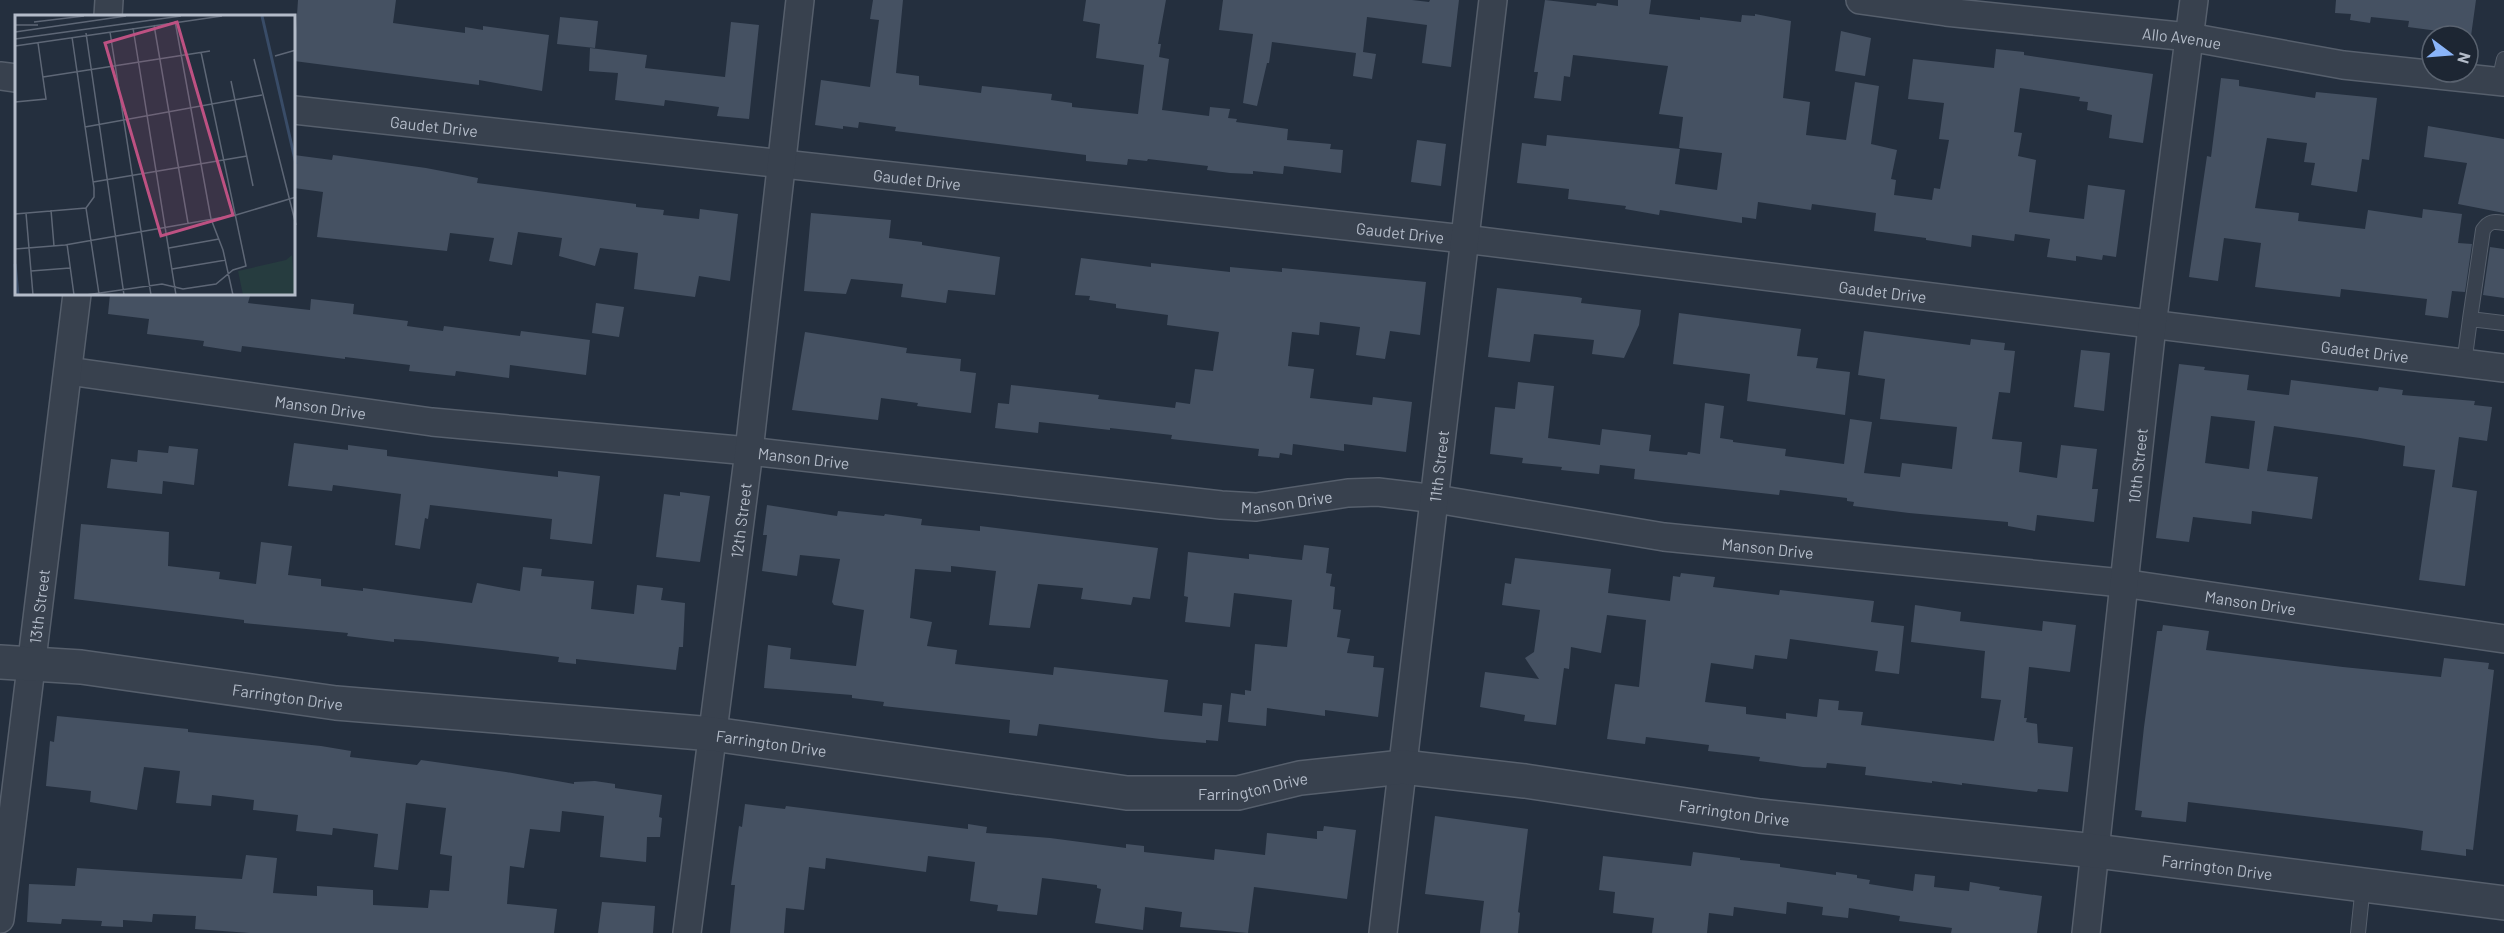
<svg xmlns="http://www.w3.org/2000/svg" width="2504" height="933" viewBox="0 0 2504 933" font-family="Barlow,sans-serif">
	<style>
		.building { fill: #455162; fill-rule: evenodd }
		.lines { fill: none; stroke-linecap: round; stroke-linejoin: round }
		.service-casing { stroke: #565f6c; stroke-width: 16 }
		.minor-casing { stroke: #565f6c; stroke-width: 30 }
		.tertiary-casing { stroke: #565f6c; stroke-width: 36 }
		.service { stroke: #38414e; stroke-width: 14 }
		.minor { stroke: #38414e; stroke-width: 27 }
		.tertiary { stroke: #38414e; stroke-width: 33 }
		.labels { text-anchor: middle; dominant-baseline: central; stroke-width: 4.5; stroke-linejoin: round; paint-order: stroke }
		.street-label { font-size: 16px; fill: #b4bcc9; stroke: #1d2633 }
		.inset-river { fill: none; stroke: #394c67; stroke-width: 3 }
		.inset-road { fill: none; stroke: #5e6776; stroke-width: 1.5 }
		.view { fill: #bd5182; fill-opacity: 0.15; stroke: #bd5182; stroke-width: 3 }
		.inset-edge { fill: none; stroke: #b4bcc9; stroke-width: 3 }
	</style>
	<rect width="100%" height="100%" fill="#242f3e"/>
	<!-- building -->
	<path class="building" d="M298 0H396L393 23 465 33V27L483 30V26L549 35 542 91 479 80V85L294 61Z
		M873 0H903L896 73 919 76V85L981 93 982 86 1052 94 1051 100 1072 103V107L1138 114 1144 65 1096 58 1100 24 1083 21 1086 0H1166L1158 44H1161L1159 57 1169 59 1162 110 1209 116 1210 107 1230 109 1228 118 1237 119 1236 122 1288 129 1287 140 1331 144 1330 149 1343 150 1341 173 1284 166 1283 174 1253 171V174L1230 173 1207 170 1208 166 1148 159 1147 161 1128 159 1127 165 1086 161V155L895 131 896 127 859 122 858 128 843 126V129L815 125 821 80 870 87 879 20 870 19Z
		M1223 0H1412L1429 2 1430 0H1459L1451 67 1422 63 1427 25 1367 17 1363 52 1376 54 1372 79 1353 76 1356 53 1272 42 1269 63H1267L1257 106 1243 103 1253 34 1219 30Z
		M1545 0 1596 6 1597 3 1618 6V0H1651L1649 14 1700 20V17L1741 22 1742 15 1755 16V14L1791 21 1783 98 1810 102 1806 135 1846 140 1855 82 1879 86 1871 144 1897 150 1891 179 1896 180 1894 195 1932 200 1934 188 1940 189 1949 140 1939 139 1944 103 1908 99 1913 59 1994 68 1996 49 2024 52V55L2153 74 2143 143 2109 138 2112 115 2087 110 2088 102 2079 101 2080 97 2020 88 2014 132 2022 133 2018 156 2036 160 2029 212 2084 219 2088 185 2125 190 2116 257 2103 255 2102 260 2076 256V261L2047 257 2050 239 2015 234 2014 241 1972 235 1971 247 1926 240V238L1874 231 1876 213 1812 204 1811 210 1758 202 1756 219 1742 217V223L1660 210 1659 215 1625 209 1626 206 1568 199 1569 189 1517 183 1522 143 1546 146 1547 135 1680 149 1675 184 1717 190 1722 153 1679 148 1683 117 1659 114 1668 66 1573 55 1570 77 1564 76 1561 101 1534 98 1538 72H1534Z
		M2336 0H2476L2471 36H2453V33L2408 27 2409 21 2371 17 2370 23 2350 20 2351 14 2335 13Z
		M560 17 598 21 595 48 557 44Z
		M731 22 759 25 749 119 717 116 719 107 665 100 664 106 615 100 618 73 589 71 590 48 647 55 645 68 725 77Z
		M1841 31 1871 38 1865 76 1835 71Z
		M2221 78 2239 80V86L2315 98 2316 92 2377 98 2369 160 2362 159 2357 192 2311 185 2315 163 2304 162 2307 143 2267 138 2255 208 2299 213 2298 221 2365 229 2368 210 2422 218 2423 209 2462 214 2458 243 2472 244 2465 292 2452 291 2448 318 2425 315 2427 299 2341 289 2340 297 2255 287 2261 243 2224 238 2218 281 2189 277 2207 156 2211 157Z
		M2428 126 2504 139V213L2458 204 2467 163 2424 157Z
		M1417 140 1446 144 1441 186 1411 182Z
		M294 155 332 160 333 155 426 168 478 178 477 183 636 204V207L664 210 663 215 699 219 700 209 738 214 730 281 699 276 695 297 634 289 638 253 600 248 595 266 559 256 562 238 518 232 512 265 489 261 494 238 450 233 447 251 317 237 323 192 294 188Z
		M811 213 891 220 889 238 922 242V245L1000 257 995 295 948 290 946 303 901 297 903 284 851 279 846 294 804 291Z
		M2490 247 2504 249V298L2483 295Z
		M1081 258 1151 267V263L1230 272V267L1282 272V268L1426 282 1420 335 1390 331 1385 359 1356 355 1360 327 1320 322 1319 335 1292 332 1288 366 1314 369 1310 398 1372 405 1373 397 1412 402 1406 452 1344 444V451L1293 444 1292 455 1280 453 1279 458 1258 456 1259 449 1171 439 1172 435 1110 428V430L1039 422 1038 433 995 428 998 403 1009 404 1011 385 1099 395 1098 399 1175 408 1176 402 1190 404 1195 369 1213 371 1219 332 1167 325 1168 315 1116 308V304L1089 300 1090 296 1075 295Z
		M1497 288 1577 297 1582 298 1581 303 1641 310 1639 325 1624 358 1592 354 1594 340 1534 334 1530 362 1488 357Z
		M110 294H238L250 296 248 303 310 310 311 299 354 304 353 314 408 321 407 326 443 331 444 326 520 336 521 331 590 340 586 375 510 365 509 378 456 371 455 376 409 371 410 365 345 357V359L242 346 241 352 203 346 204 341 147 334 149 319 108 314Z
		M596 303 624 307 619 337 592 333Z
		M1679 313 1801 329 1797 356 1818 358 1816 368 1850 372 1845 415 1747 401 1750 374 1673 364Z
		M1864 331 1970 345 1971 339 2005 343 2004 350 2015 351 2010 393 1999 392 1992 439 2022 442 2019 472 2057 478 2061 445 2097 449 2092 489H2098L2094 522 2037 515 2035 531 2008 526V522L1909 513 1853 506 1854 502 1847 501V498L1780 490 1779 495 1634 479 1635 469 1600 465 1599 474 1561 470 1562 467 1522 463 1523 458 1490 454 1495 407 1515 409 1518 382 1554 386 1548 438 1600 445 1602 429 1651 435 1649 451 1687 455 1688 452 1700 454 1705 403 1724 406 1720 438 1733 440V442L1786 449 1785 456 1844 464 1850 419 1872 422 1864 473 1900 477 1902 463 1952 469 1957 427 1880 419 1885 379 1858 375Z
		M805 332 907 348 906 353 961 359 960 371 976 373 971 413 917 406 918 403 881 398 878 420 792 410Z
		M2081 350 2110 353 2104 411 2074 407Z
		M2179 364 2205 367 2204 370 2249 375 2247 390 2289 395 2291 380 2378 391 2379 387 2403 390 2402 395 2475 401 2474 405 2492 407 2487 441 2459 437 2452 487 2477 491 2465 586 2419 580 2435 470 2403 466 2405 446 2360 438 2274 426 2267 471 2318 477 2312 519 2252 511 2251 524 2193 517 2189 542 2156 538ZM2211 416 2255 421 2249 469 2205 463Z
		M294 443 348 450V445L387 450V456L498 470 558 477V471L600 476 592 544 550 539 552 519 430 505 428 519 425 518 420 549 395 545 401 494 333 485 332 491 288 486Z
		M169 446 198 449 194 485 163 481 162 494 107 488 111 459 137 462 138 450 168 453Z
		M680 492 710 496 700 562 656 557 664 494 680 496Z
		M767 505 837 516 838 511 884 516 885 514 922 519 921 525 980 531V526L1158 548 1150 599 1133 597 1131 605 1081 599 1083 588 1038 584 1030 628 989 625 996 571 951 566V572L915 569 910 618 932 622 927 646 957 650 955 664 1053 675 1054 667 1168 680 1164 712 1202 716 1203 703 1222 705 1218 741 1206 740V743L1160 739 1039 724 1037 736 1009 733 1010 720 883 706 884 702 852 698V695L764 688 768 645 791 648 790 659 856 666 864 610 834 605 832 602 840 559 800 555 797 576 762 571 767 535H763Z
		M81 524 169 532 168 566 220 572 219 579 256 584 261 542 292 546 288 575 321 579V586L363 591V588L472 603 477 583 520 591 523 567 542 569 541 576 594 581 591 609 634 614 637 585 663 588 661 600 685 603 683 647H679L676 670 576 659V664L558 662 559 657 535 654 422 641 394 639V642L347 636 348 633 244 623V620L74 599Z
		M1304 545 1329 548 1326 573 1332 574 1330 586 1335 587 1333 609 1341 610 1337 637 1350 639 1347 653 1374 656 1373 667 1384 668 1378 717 1325 710V716L1267 708 1266 726 1228 722 1231 693 1245 695V690L1251 691 1255 644 1287 647 1292 600 1234 593 1230 627 1185 622 1188 597 1184 596 1188 552 1249 559V554L1302 560Z
		M1515 558 1611 569 1608 593 1670 601 1673 576 1680 577 1681 573 1715 577 1713 587 1779 595 1780 590 1874 601 1871 622 1904 626 1899 674 1875 671 1878 651 1790 639 1787 659 1755 655 1753 669 1711 663 1705 702 1746 707V714L1786 719V713L1817 717 1819 699 1839 701 1838 710 1863 712 1861 725 1994 741 2001 700 1981 698 1985 651 1911 642 1915 605 1961 612 1960 621 2042 631 2043 621 2076 625 2070 672 2029 667 2024 718H2027L2026 722 2037 724 2038 743 2073 747 2068 792 2038 789 2037 792 1962 783V785L1932 781V783L1865 775 1866 767 1827 763 1826 768 1803 767 1759 761 1760 757 1708 751 1709 745 1646 737 1645 744 1607 739 1615 684 1639 687 1646 620 1607 615 1601 653 1571 647 1569 669 1564 668 1556 725 1524 721 1525 715 1480 707 1485 672 1539 679 1525 658 1534 652 1540 610 1502 605 1505 583 1511 584Z
		M2163 625 2209 631 2206 650 2343 667 2441 677 2444 658 2489 663 2488 669 2494 670 2473 850 2466 849V856L2421 850 2423 831 2404 828 2188 802 2186 822 2141 817 2142 811 2135 810 2144 727 2157 631H2162Z
		M57 716 168 727 188 729V732L321 746 351 751 350 757 417 765 421 760 506 772 574 784V782L595 781 615 784V788L662 795 659 817 662 818 660 837H647L646 862 600 857 604 816 562 811 560 832 530 829 524 868 510 866 507 904 557 909 554 933H250L195 929 196 916 153 914 152 922 123 920V927L101 926 102 921 62 919 61 924 27 922 29 884 75 886 77 868 242 879 246 855 277 858 273 893 317 896V886L373 890V905L428 908 430 890 449 891 452 856 440 854 446 808 406 803 398 870 374 867 378 834 333 828 332 835 296 831 298 815 253 810 254 800 212 795 211 806 176 803 180 771 144 767 137 810 90 802 91 791 46 786 50 741 54 742Z
		M745 804 785 809 786 806 968 829V824L987 827 986 833 1050 838 1126 848V844L1144 846V852L1214 860 1215 849 1265 855 1267 833 1317 839V831H1323L1324 826 1356 830 1347 899 1254 887 1248 933 1180 927 1182 912 1145 907 1143 930 1095 923 1101 889 1097 888V885L1042 878 1037 915 997 911 998 905 970 901 975 862 928 856 926 872 826 858 825 869 809 867 804 910 786 908 784 933H730L735 885H731L739 826 742 827Z
		M1435 816 1528 829 1518 912 1520 913 1518 933H1480L1484 901 1425 894Z
		M1693 852 1740 858V860L1780 864V867L1836 875V872L1857 875V878L1870 880 1869 884 1913 891 1915 874 1935 876 1934 887 1969 891 1970 882 2000 887 1999 890 2042 896 2037 933H1951L1952 928 1899 921 1900 916 1849 908 1848 918 1822 915 1823 907 1787 902 1786 914 1734 907 1733 916 1709 913 1707 933H1652L1654 918 1613 913 1615 892 1599 890 1603 856 1691 866Z
		M602 902 655 906 653 933H598Z"/>
	<g class="lines">
		<defs>
			<path id="service" d="M2499 81 2504 59
				M2504 223C2494 221 2489 221 2483 230L2470 319 2504 323
				M2464 364 2470 319
				M2358 933 2363 885"/>
			<g id="minor">
				<path id="s1" d="M1860 0 1946 12 2189 37 2343 65 2504 82"/>
				<path d="M108 16 109 0"/>
				<path d="M0 76 16 78"/>
				<path id="s2" d="M294 110 1464 239 2504 368"/>
				<path id="s3" d="M68 371 432 422 749 451 1221 505 1256 507 1348 493 1378 492 1436 499 1664 537 2122 583 2504 639"/>
				<path id="s4" d="M0 919 77 294"/>
				<path id="s5" d="M687 933 749 451 800 0"/>
				<path id="s6" d="M1383 933 1493 0"/>
				<path id="s7" d="M2086 933 2152 326 2194 0"/>
			</g>
			<g id="tertiary">
				<path id="s8" d="M0 662 81 667 336 703 713 734 1127 793H1238L1300 778 1403 767 1525 781 1760 816 2096 851 2504 903"/>
			</g>
		</defs>
		<!-- service casing -->
		<use href="#service" class="service-casing"/>
		<!-- minor casing -->
		<use href="#minor" class="minor-casing"/>
		<!-- tertiary casing -->
		<use href="#tertiary" class="tertiary-casing"/>
		<!-- service -->
		<use href="#service" class="service"/>
		<!-- minor -->
		<use href="#minor" class="minor"/>
		<!-- tertiary -->
		<use href="#tertiary" class="tertiary"/>
	</g>
	<g class="labels">
		<!-- street labels -->
		<g class="street-label">
			<text stroke="none"><textPath href="#s1" startOffset="324">Allo Avenue</textPath></text>
			<text stroke="none"><textPath href="#s2" startOffset="141">Gaudet Drive</textPath></text>
			<text stroke="none"><textPath href="#s2" startOffset="627">Gaudet Drive</textPath></text>
			<text stroke="none"><textPath href="#s2" startOffset="1113">Gaudet Drive</textPath></text>
			<text stroke="none"><textPath href="#s2" startOffset="1599">Gaudet Drive</textPath></text>
			<text stroke="none"><textPath href="#s2" startOffset="2085">Gaudet Drive</textPath></text>
			<text stroke="none"><textPath href="#s3" startOffset="255">Manson Drive</textPath></text>
			<text stroke="none"><textPath href="#s3" startOffset="741">Manson Drive</textPath></text>
			<text stroke="none"><textPath href="#s7" startOffset="470">10th Street</textPath></text>
			<text stroke="none"><textPath href="#s6" startOffset="470">11th Street</textPath></text>
			<text stroke="none"><textPath href="#s3" startOffset="1227">Manson Drive</textPath></text>
			<text stroke="none"><textPath href="#s5" startOffset="416">12th Street</textPath></text>
			<text stroke="none"><textPath href="#s3" startOffset="1713">Manson Drive</textPath></text>
			<text stroke="none"><textPath href="#s3" startOffset="2199">Manson Drive</textPath></text>
			<text stroke="none"><textPath href="#s4" startOffset="315">13th Street</textPath></text>
			<text stroke="none"><textPath href="#s8" startOffset="290">Farrington Drive</textPath></text>
			<text stroke="none"><textPath href="#s8" startOffset="776">Farrington Drive</textPath></text>
			<text stroke="none"><textPath href="#s8" startOffset="1262">Farrington Drive</textPath></text>
			<text stroke="none"><textPath href="#s8" startOffset="1748">Farrington Drive</textPath></text>
			<text stroke="none"><textPath href="#s8" startOffset="2234">Farrington Drive</textPath></text>
		</g>
	</g>
	<!-- overview -->
	<g transform="translate(15 15)">
		<rect width="280" height="280" fill="#242f3e"/>
		<path d="M277 240 280 280H228L223 256 271 245Z" fill="#263c3f"/>
		<path class="inset-river" d="M247 1 281 149M0 249 3 280"/>
		<path class="inset-road" d="M160 6 196 204 208 235 218 280M19 7 69 1M1 10H23M139 10 173 208M118 13 161 280M0 17 111 1M95 17 136 280M71 18 109 280M57 22 79 173V182L71 193M0 24 166 1M0 31 207 1M260 41 281 35M239 44 281 210M28 62 195 36M216 66 238 171M0 87 31 84 23 28M70 112 247 80M78 167 232 141M71 193 84 279M36 195 39 231M11 198 18 280M0 199 71 193M52 229 59 280M154 233 204 224M0 234 50 230 221 200 281 182M157 254 211 245M16 256 55 253M32 280H62M71 280 147 269 168 274 201 269 218 255 231 251 186 37"/>
		<path class="view" d="M162 7 218 200 146 221 90 28Z"/>
		<rect width="280" height="280" class="inset-edge"/>
	</g>
	<!-- north arrow -->
	<g transform="translate(2450 54) rotate(106)"><circle r="28" fill="#1d2633" stroke="#59626f" stroke-width="1.5"/>
	<path d="M0-4.5L10 22L0 15L-10 22Z" fill="#8ab4f8"/>
	<text y="-9" font-size="16" font-weight="bold" text-anchor="middle" fill="#b4bcc9">N</text>
	</g>
</svg>
